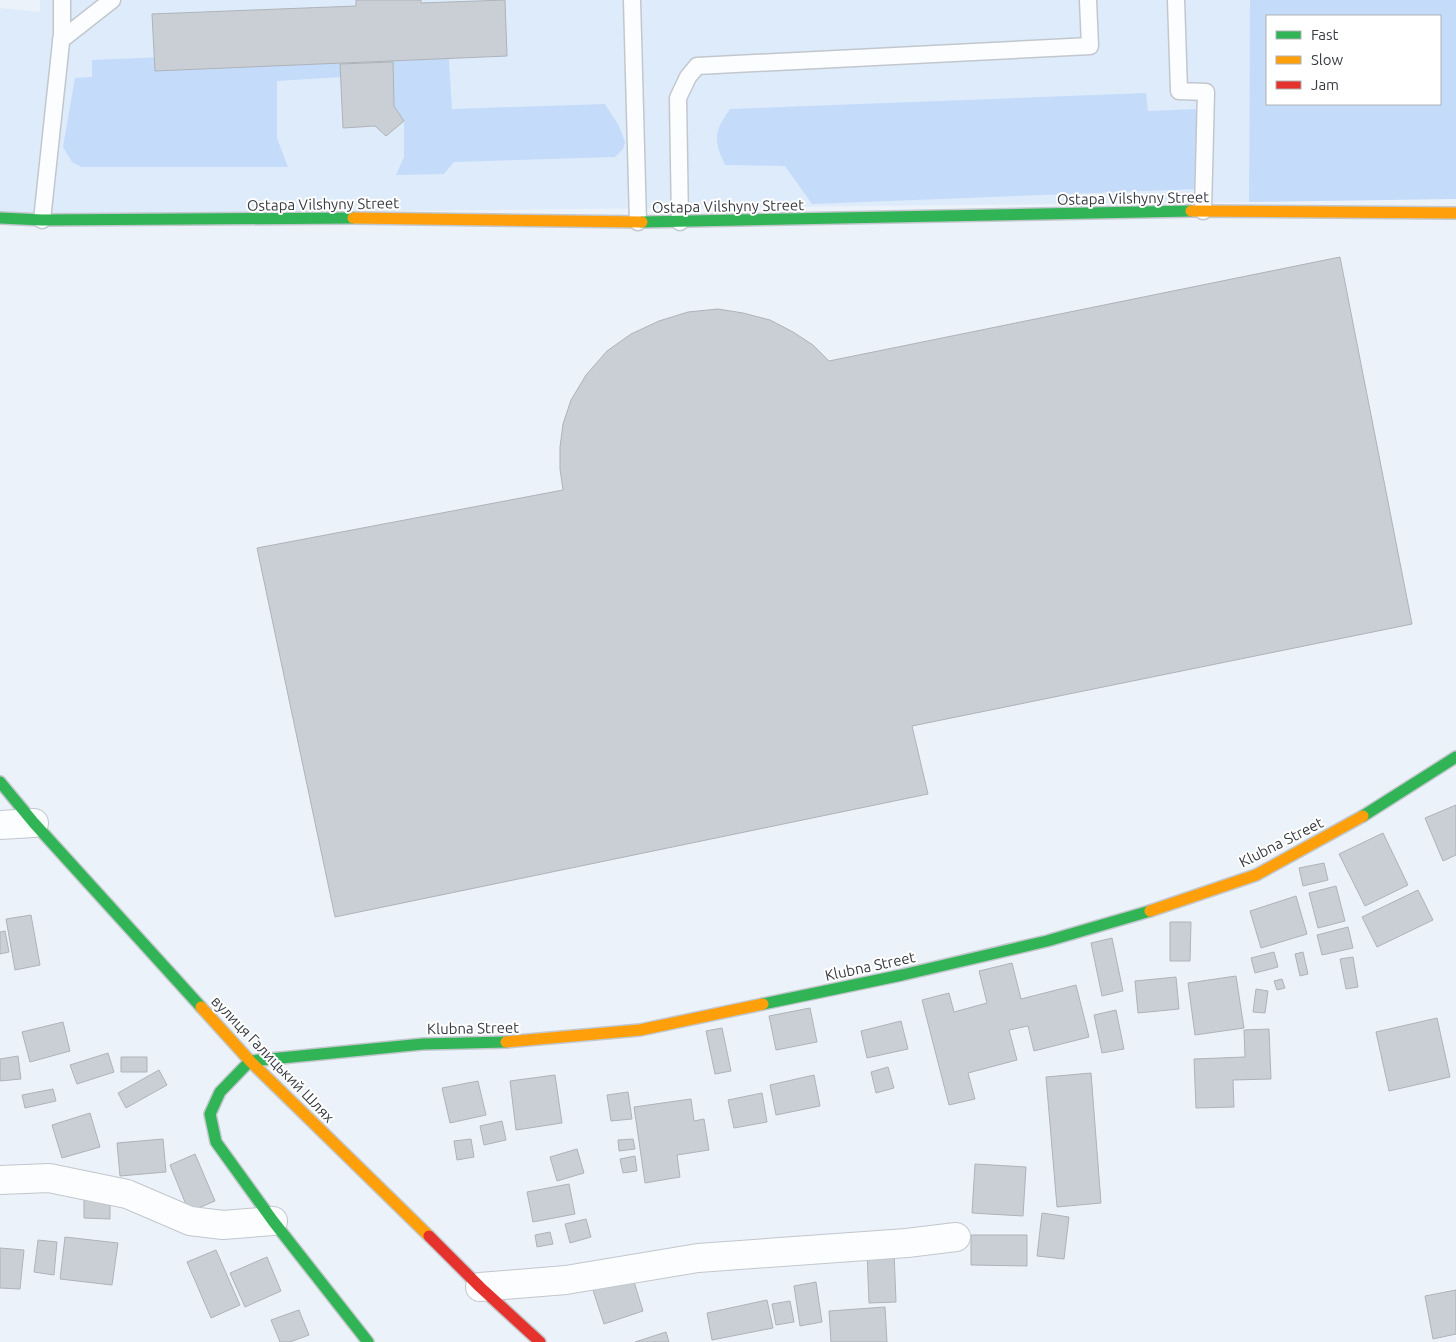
<svg xmlns="http://www.w3.org/2000/svg" width="1456" height="1342" viewBox="0 0 1456 1342" font-family="Ubuntu,sans-serif">
	<style>
		.built { fill: #deebfb }
		.green { fill: #c4dbfa; fill-rule: evenodd }
		.building { fill: #cacfd5; stroke: #aeb3b9 }
		.lines { fill: none; stroke-linecap: round; stroke-linejoin: round }
		.lane-casing { stroke: #c2c7cd; stroke-width: 19 }
		.street-casing { stroke: #c2c7cd; stroke-width: 30 }
		.fast-casing { stroke: #c2c7cd; stroke-width: 14 }
		.slow-casing { stroke: #c2c7cd; stroke-width: 14 }
		.jam-casing { stroke: #c2c7cd; stroke-width: 14 }
		.lane { stroke: #fcfdfe; stroke-width: 16 }
		.street { stroke: #fcfdfe; stroke-width: 28 }
		.fast { stroke: #30b455; stroke-width: 11 }
		.slow { stroke: #ff9f0a; stroke-width: 11 }
		.jam { stroke: #e5322d; stroke-width: 11 }
		.labels { text-anchor: middle; dominant-baseline: central; stroke-width: 4; stroke-linejoin: round; paint-order: stroke }
		.street-label { font-size: 15px; fill: #373b42; stroke: #fff }
	</style>
	<rect width="100%" height="100%" fill="#ecf2f9"/>
	<!-- built -->
	<path class="built" d="M40 0H1250L1249 202 0 215V8L40 12Z"/>
	<!-- green -->
	<path class="green" d="M1250 0H1456V199L1249 202ZM1267 16H1440V104H1267Z
		M448 45 452 109 605 104 619 126 625 142 623 149 615 157 454 162 444 174 396 175 404 157V121L394 106 392 62 341 64V77L277 81V138L288 167H81L72 162 63 147 75 78 92 77V60Z
		M1146 93 1148 111 1198 109 1196 189 812 204 785 166 725 165C713 139 714 132 730 109Z"/>
	<!-- building -->
	<path class="building" d="M356 0H421V3L505 0 507 56 155 71 152 14 356 6Z
		M393 62 394 106 404 121 386 136 375 126 343 128 340 64Z
		M1340 257 1412 624 912 726 928 794 335 917 257 548 563 490 560 469V447L563 424 571 400 586 375 607 351 631 334 659 321 688 312 718 309 743 313 770 320 793 332 813 345 829 361Z
		M1456 805V855L1443 861 1425 818Z
		M1383 833 1408 885 1365 906 1339 854Z
		M1324 863 1328 880 1303 886 1299 868Z
		M1336 886 1345 921 1318 928 1309 893Z
		M1418 890 1433 920 1377 947 1362 917Z
		M1296 896 1307 934 1261 948 1250 911Z
		M31 915 40 965 15 970 6 919Z
		M1170 922H1191L1190 961H1170Z
		M1348 927 1353 948 1322 955 1317 935Z
		M5 931 9 952 0 954V932Z
		M1112 938 1123 991 1102 996 1091 943Z
		M1274 952 1278 967 1255 973 1251 958Z
		M1303 952 1308 974 1300 976 1295 954Z
		M1353 957 1358 987 1346 989 1340 959Z
		M1012 963 1021 999 1076 985 1089 1037 1034 1051 1028 1026 1009 1030 1017 1060 968 1073 975 1099 949 1105 922 1000 949 993 954 1012 987 1003 979 971Z
		M1236 976 1244 1028 1195 1035 1188 983Z
		M1176 977 1179 1009 1138 1013 1135 981Z
		M1282 979 1285 988 1277 990 1274 981Z
		M1256 989 1268 991 1265 1013 1253 1012Z
		M810 1008 817 1042 776 1050 769 1016Z
		M1116 1010 1124 1049 1102 1053 1094 1015Z
		M1437 1018 1450 1077 1389 1091 1376 1032Z
		M901 1021 908 1049 867 1058 861 1031Z
		M63 1022 70 1051 30 1062 22 1032Z
		M722 1028 731 1071 715 1074 706 1031Z
		M1269 1029 1271 1079 1233 1080 1234 1107 1196 1108 1194 1059 1245 1057 1244 1030Z
		M108 1053 114 1072 77 1084 70 1065Z
		M18 1056 21 1079 0 1081V1059Z
		M121 1057H147V1072H121Z
		M888 1067 894 1088 876 1093 871 1072Z
		M159 1070 167 1085 126 1108 118 1093Z
		M1091 1073 1101 1203 1057 1207 1046 1077Z
		M555 1075 562 1123 516 1130 510 1081Z
		M814 1075 820 1106 776 1115 770 1085Z
		M478 1081 486 1115 450 1123 442 1088Z
		M53 1089 56 1101 25 1108 22 1095Z
		M628 1092 632 1119 611 1121 607 1095Z
		M762 1093 767 1122 734 1128 728 1100Z
		M691 1099 694 1121 704 1119 709 1150 677 1155 680 1177 645 1183 634 1107Z
		M90 1113 100 1147 62 1158 52 1125Z
		M502 1121 506 1140 484 1145 480 1126Z
		M163 1139 166 1172 120 1176 117 1143Z
		M471 1139 474 1157 457 1160 454 1141Z
		M633 1139 635 1149 619 1151 618 1140Z
		M577 1149 584 1173 557 1181 550 1157Z
		M195 1154 215 1201 189 1212 170 1165Z
		M635 1156 637 1171 623 1173 620 1159Z
		M975 1164 1026 1167 1023 1216 972 1213Z
		M569 1184 575 1214 533 1222 527 1192Z
		M84 1194 110 1195V1219L84 1218Z
		M1042 1213 1069 1217 1064 1259 1037 1256Z
		M586 1219 591 1237 570 1243 565 1224Z
		M550 1232 553 1244 537 1247 535 1235Z
		M971 1235H1027V1266L971 1265Z
		M65 1237 118 1243 112 1285 60 1279Z
		M38 1240 57 1242 54 1275 34 1272Z
		M0 1248 24 1250 20 1289 0 1288Z
		M216 1250 240 1305 211 1318 187 1262Z
		M894 1251 896 1302 869 1303 867 1252Z
		M267 1257 281 1291 245 1307 230 1273Z
		M631 1272 643 1311 604 1324 591 1284Z
		M816 1282 822 1322 800 1326 794 1286Z
		M1456 1290V1334L1433 1339 1425 1296Z
		M767 1300 773 1328 712 1340 707 1313Z
		M790 1301 794 1322 776 1325 772 1304Z
		M885 1307 887 1342H831L829 1311Z
		M299 1310 309 1335 290 1342H280L271 1320Z
		M666 1332 669 1342H635Z"/>
	<g class="lines">
		<defs>
			<path id="lane" d="M632 0 638 222
				M1176 0 1179 91 1206 92 1203 211
				M61 40 112 0
				M42 220 62 33V0
				M680 222 678 98 688 77 697 66 1090 46 1088 0"/>
			<path id="street" d="M0 825 34 823
				M0 1180 49 1178 127 1194 190 1221 223 1225 273 1221
				M480 1287 566 1280 698 1258 907 1243 956 1237"/>
			<path id="fast" d="M0 218 42 220 353 218
				M642 222 1191 211
				M0 782 34 823 201 1007
				M1363 816 1456 757
				M763 1004 902 975 1047 941 1150 911
				M368 1342 273 1221 216 1142 210 1114 220 1092 250 1061 423 1044 506 1042"/>
			<path id="slow" d="M1191 211 1456 213
				M353 218 642 222
				M1150 911 1256 875 1363 816
				M201 1007 250 1061 429 1236
				M506 1042 640 1030 763 1004"/>
			<path id="jam" d="M429 1236 480 1287 540 1342"/>
		</defs>
		<!-- lane casing -->
		<use href="#lane" class="lane-casing"/>
		<!-- street casing -->
		<use href="#street" class="street-casing"/>
		<!-- fast casing -->
		<use href="#fast" class="fast-casing"/>
		<!-- slow casing -->
		<use href="#slow" class="slow-casing"/>
		<!-- jam casing -->
		<use href="#jam" class="jam-casing"/>
		<!-- lane -->
		<use href="#lane" class="lane"/>
		<!-- street -->
		<use href="#street" class="street"/>
		<!-- fast -->
		<use href="#fast" class="fast"/>
		<!-- slow -->
		<use href="#slow" class="slow"/>
		<!-- jam -->
		<use href="#jam" class="jam"/>
	</g>
	<g class="labels">
		<!-- street labels -->
		<g class="street-label">
			<text transform="translate(1133 198) rotate(-1)">Ostapa Vilshyny Street</text>
			<text transform="translate(323 204) rotate(-1)">Ostapa Vilshyny Street</text>
			<text transform="translate(728 206) rotate(-1)">Ostapa Vilshyny Street</text>
			<text transform="translate(1281 842) rotate(-27)">Klubna Street</text>
			<text transform="translate(870 966) rotate(-12)">Klubna Street</text>
			<text transform="translate(473 1028) rotate(-1)">Klubna Street</text>
			<text transform="translate(273 1059) rotate(46)">вулиця Галицький Шлях</text>
		</g>
	</g>
	<!-- legend -->
	<rect x="1266" y="15" width="175" height="90" fill="#ffffff" stroke="#afb1b3"/>
	<rect x="1276" y="31" width="25" height="8" fill="#30b455" stroke="#afb1b3"/>
	<text x="1311" y="40" font-size="15" fill="#373b42">Fast</text>
	<rect x="1276" y="56" width="25" height="8" fill="#ff9f0a" stroke="#afb1b3"/>
	<text x="1311" y="65" font-size="15" fill="#373b42">Slow</text>
	<rect x="1276" y="81" width="25" height="8" fill="#e5322d" stroke="#afb1b3"/>
	<text x="1311" y="90" font-size="15" fill="#373b42">Jam</text>
</svg>
